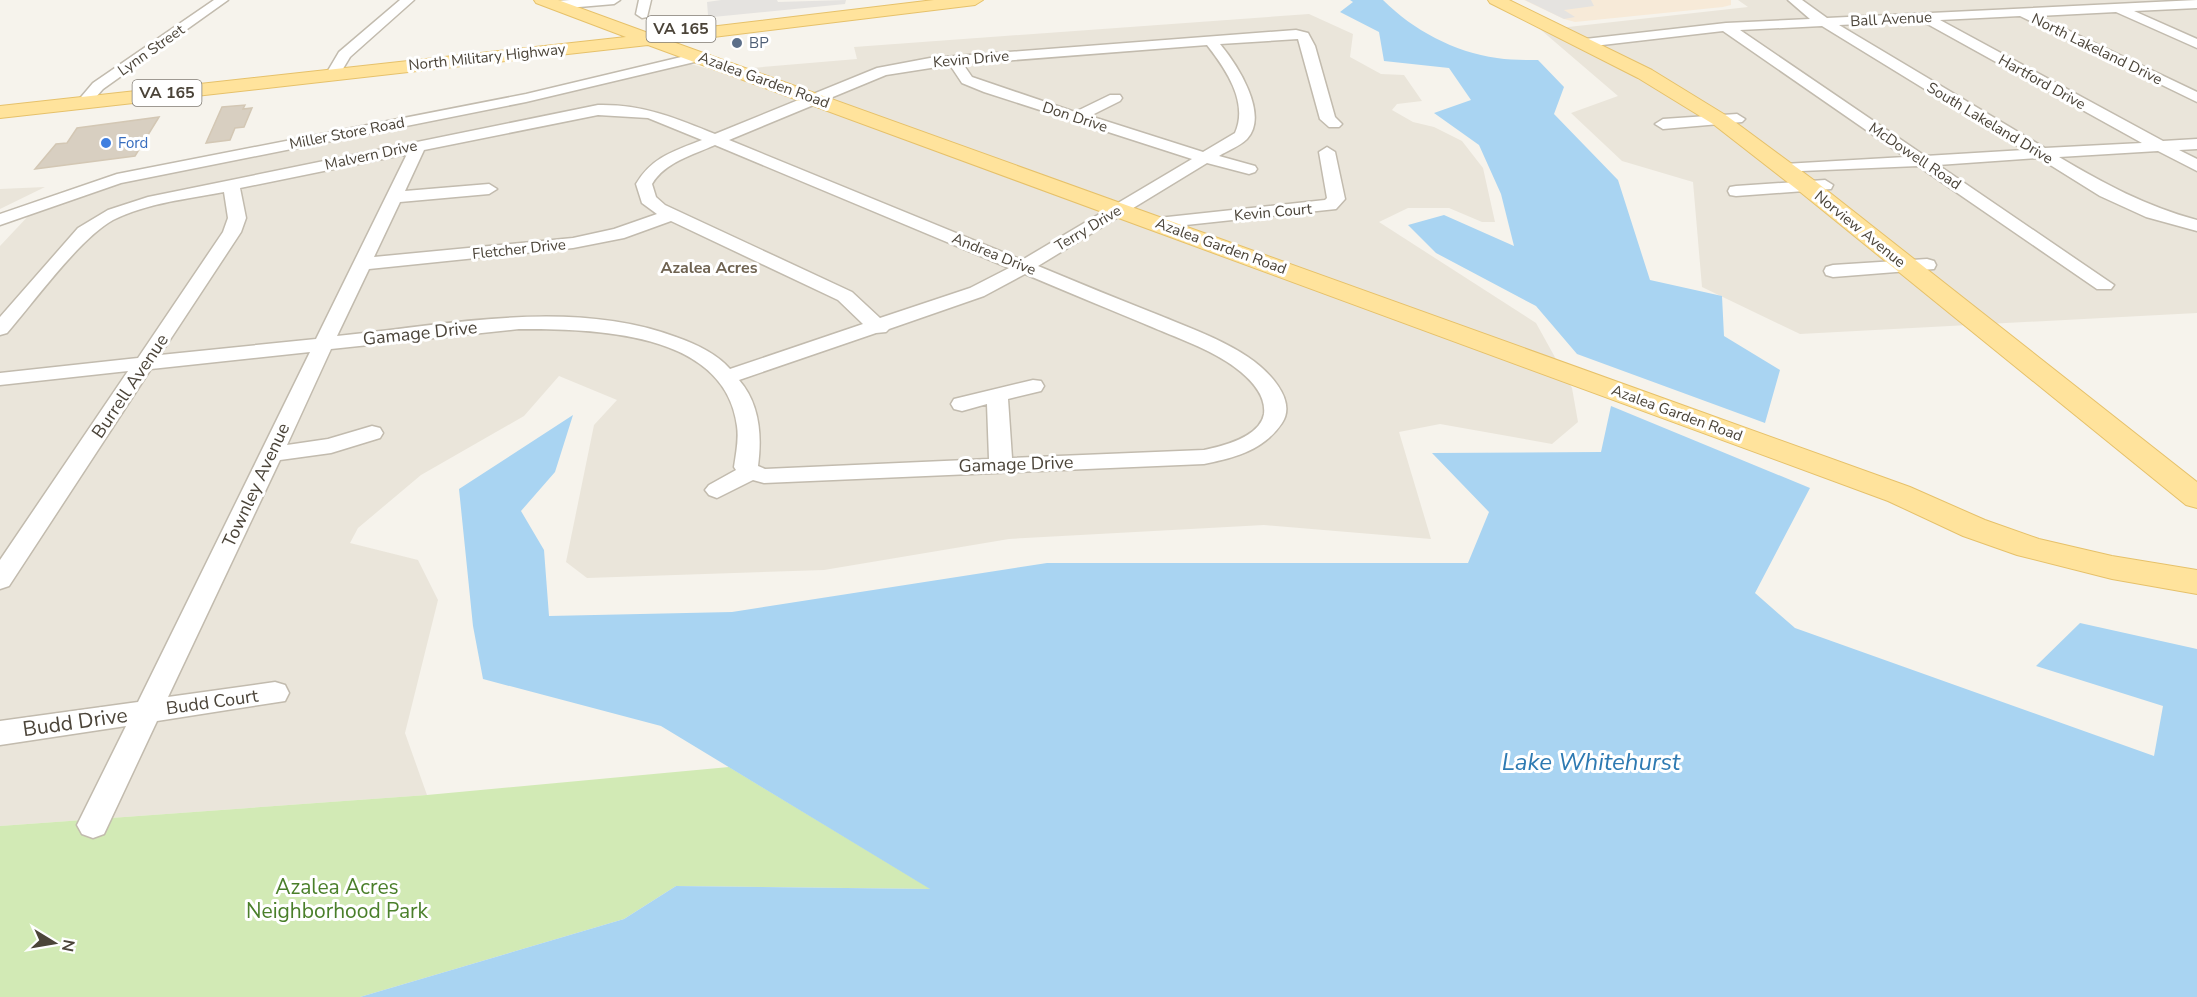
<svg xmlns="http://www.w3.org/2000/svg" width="2197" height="997" viewBox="0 0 2197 997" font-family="'Nunito Sans',sans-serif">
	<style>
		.residential { fill: #eae5da }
		.commercial { fill: #f7ead8 }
		.green { fill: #d2eab5 }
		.parking { fill: #e5e3e0 }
		.water { fill: #a9d4f2 }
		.building { fill: #d8cfc1; stroke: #d3c7b4; stroke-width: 1.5 }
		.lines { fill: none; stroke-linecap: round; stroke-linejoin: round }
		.minor-casing { stroke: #c2bbae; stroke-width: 3 }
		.major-casing { stroke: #e6c16a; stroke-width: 2 }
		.minor { fill: #fff; fill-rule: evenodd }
		.major { fill: #ffe39c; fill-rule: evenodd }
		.service-dot { fill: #5c6f8a; stroke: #fff; stroke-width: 2 }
		.shop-dot { fill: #3f7fe0; stroke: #fff; stroke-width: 2 }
		.labels { text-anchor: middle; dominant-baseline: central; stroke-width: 6; stroke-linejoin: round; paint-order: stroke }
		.far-street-label { font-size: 15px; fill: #4b4439; stroke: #fff }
		.far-service-label { font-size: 15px; fill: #4e5e75; stroke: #fff; text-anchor: start }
		.far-shop-label { font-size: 15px; fill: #366cbe; stroke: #fff; text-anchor: start }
		.shield { fill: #fff; stroke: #817c74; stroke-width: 1.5 }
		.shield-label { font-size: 16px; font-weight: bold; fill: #4b4439 }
		.far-neighbourhood-label { font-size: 16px; font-weight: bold; fill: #6e6250; stroke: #fff }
		.street-label { font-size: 18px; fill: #4b4439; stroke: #fff }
		.near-street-label { font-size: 21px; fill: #4b4439; stroke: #fff }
		.near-park-label { font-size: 21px; fill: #4a7f2a; stroke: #fff }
		.near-water-label { font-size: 24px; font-style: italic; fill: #2e7ab2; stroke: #fff }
	</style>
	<rect width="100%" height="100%" fill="#f6f3ec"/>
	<!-- residential -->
	<path class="residential" d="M1738 0H2197V313L1800 334 1702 287 1693 182 1622 161 1571 113 1618 96 1541 30 1748 7Z
		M1309 14 1353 34 1350 57 1381 74 1404 75 1422 101 1397 104 1392 110 1413 122 1434 127 1462 141 1483 168 1495 222H1482L1449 208H1408L1379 222 1536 323 1572 388 1578 422 1552 444 1440 424 1399 432 1431 539 1264 525 1009 539 824 570 587 578 566 562 594 425 617 400 559 376 524 416 421 475 358 528 350 543 418 560 438 600 405 733 427 795 0 826V246L31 213 133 177 687 63 716 71 857 59 854 47Z
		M45 187 0 209V189Z"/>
	<!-- commercial -->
	<path class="commercial" d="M1524 0H1731V5L1723 7 1575 22 1564 19Z"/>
	<!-- green -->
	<path class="green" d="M729 767 931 889 676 886 624 919 360 997H0V826L427 795Z"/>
	<!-- parking -->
	<path class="parking" d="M721 0H777L778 2 846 0 845 4 713 17 712 15H708L707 2Z
		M1525 0H1591L1594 6 1564 10 1575 17 1564 19Z"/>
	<!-- water -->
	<path class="water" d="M1350 0H1383C1413 30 1454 52 1497 58 1510 60 1525 60 1538 60L1564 87 1554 114 1618 180 1650 280 1722 296 1724 336 1780 370 1765 423 1577 354 1536 306 1436 253 1408 225 1444 215 1514 246 1501 194 1479 145 1434 113 1471 100 1449 68 1384 61 1379 32 1340 12 1353 2Z
		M1611 406 1810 488 1755 593 1795 628 2154 756 2163 706 2036 666 2080 623 2197 649V997H360L624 919 676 886 930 889 661 726 483 679 473 626 459 489 573 415 555 472 521 511 544 550 549 616 732 612 1047 563H1468L1489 512 1432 453 1601 452Z"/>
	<!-- building -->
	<path class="building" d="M245 105 243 109 252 108 244 127 235 128 230 140 206 143 222 107Z
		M159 117 135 156 35 169 56 144 67 143 77 128Z"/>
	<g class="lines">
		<defs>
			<path id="minor" d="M214 0H228L103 89 88 106H78L76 103 93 83Z
				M400 0H414L350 57 338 77H328L326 74 339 52Z
				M570 0H620L614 4 556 9 550 5 556 1Z
				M639 0H651L647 17 642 18 636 14Z
				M1788 0H1802L1827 18 2197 0V8L2134 11 2197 39V48L2116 12 2038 16 2197 92V102L2020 16 1940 20 2163 141 2197 139V149L2179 150 2197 159V171L2158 151 2059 157C2105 184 2145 206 2197 220V231L2146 217 2100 196 2039 158 1938 165 2114 285 2111 289H2097L1918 166 1778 172 1776 169 1784 164 1905 157 1723 31 1585 47 1578 43 1585 39 1726 23 1810 19ZM1922 21 2142 143 2045 148 1839 25ZM1822 26 2024 150 1925 156 1740 30Z
				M1296 30 1308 33 1315 46 1335 117 1342 124 1339 127H1329L1320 119 1298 39 1220 44C1236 63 1270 114 1247 139 1240 146 1227 151 1219 156L1255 166 1257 169 1255 172 1249 174 1207 163 1038 266C1079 283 1120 300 1161 316 1190 328 1221 339 1248 357 1266 369 1298 399 1282 423 1264 450 1235 458 1204 464L764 483 753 480 717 498 709 495 705 490 709 485 736 470 734 467C736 453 739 440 737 426 725 330 591 329 519 329L331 349 287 445 328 439 372 426 380 428 383 433 380 438 331 453 280 460 168 697 275 682 285 685 289 693 285 701 157 721 104 834 93 838 82 834 77 825 126 726 0 745V721L138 702 310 352 151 369 9 586 0 589V560L128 371 0 385V373L138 358 223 232 228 218 224 192C187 199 147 203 113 220 79 239 34 302 7 333L0 335V317L78 228 108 210 148 197 598 105C642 104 676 118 715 134L877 68 930 58ZM1207 45C1225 68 1249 102 1235 133L1203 152 1090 116 1120 101 1122 98 1120 95H1110L1075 112 972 77 963 64ZM950 65 962 83 984 92 1192 159 1022 260 729 140 886 75ZM598 115 648 118 702 140C674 151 652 157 636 184L642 203 657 214 614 229 573 238 374 257 400 202 489 194 497 189 489 184 405 191 424 150ZM715 145 1009 268 970 288 880 318 852 292 665 205 656 197 652 184C665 162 693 155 715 145ZM407 154 316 339 160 355 241 232 246 218 240 188ZM671 221 838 300 863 324 730 369C716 353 696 344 676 337 571 298 446 325 337 336L369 269 573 248 624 238ZM1025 274C1067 292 1109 309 1152 327 1182 340 1216 351 1241 372 1254 383 1266 397 1264 414 1260 437 1223 446 1204 450L1012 458 1008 399 1041 391 1044 386 1041 381 1033 380 954 399 951 404 954 409 962 411 987 404 989 459 765 469 758 466C762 436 760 404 739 380L876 333 886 332 889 329 984 296Z
				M698 53 703 54 705 57 703 60 526 102 121 183 0 225V214L117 174 526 94Z
				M1737 114 1745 119 1742 122 1663 129 1655 124 1663 119Z
				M1327 147 1335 152 1345 199 1336 209 1158 228 1152 227 1149 223 1152 219 1158 218 1325 200 1327 198 1319 152Z
				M1825 180 1833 185 1831 189 1736 196 1730 195 1728 191 1730 187 1736 186Z
				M1927 259 1934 261 1936 265 1934 269 1833 277 1826 275 1824 271 1826 267 1833 265Z"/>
			<path id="major" d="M534 0H558L651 34 934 0H983L975 5 673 42 1910 487 1985 520 2039 539 2112 556 2197 570V594L2112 579 2017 555 1963 536 1888 501 648 45 0 118V106L626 37 536 3Z
				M1488 0H1509L1652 70 1727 116 1815 181 2197 482V508L2186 505 1799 191 1713 124 1638 78 1490 3Z"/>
		</defs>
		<!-- minor casing -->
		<use href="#minor" class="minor-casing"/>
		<!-- major casing -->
		<use href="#major" class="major-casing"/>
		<!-- minor -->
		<use href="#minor" class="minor"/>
		<!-- major -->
		<use href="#major" class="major"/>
	</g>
	<!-- markers -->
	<circle class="service-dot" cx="737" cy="43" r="6"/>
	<circle class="shop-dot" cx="106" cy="143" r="6"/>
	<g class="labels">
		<!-- far-street labels -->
		<g class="far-street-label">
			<text transform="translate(1891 19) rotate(-3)">Ball Avenue</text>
			<text transform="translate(2097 49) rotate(26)">North Lakeland Drive</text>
			<text transform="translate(151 50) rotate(-35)">Lynn Street</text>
			<text transform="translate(487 57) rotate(-6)">North Military Highway</text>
			<text transform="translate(971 59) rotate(-5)">Kevin Drive</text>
			<text transform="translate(764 80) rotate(20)">Azalea Garden Road</text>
			<text transform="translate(2042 82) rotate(29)">Hartford Drive</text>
			<text transform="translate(1075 117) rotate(18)">Don Drive</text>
			<text transform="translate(1990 123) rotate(31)">South Lakeland Drive</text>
			<text transform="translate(347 133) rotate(-11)">Miller Store Road</text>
			<text transform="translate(371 155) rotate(-12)">Malvern Drive</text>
			<text transform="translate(1915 156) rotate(34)">McDowell Road</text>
			<text transform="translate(1273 212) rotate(-5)">Kevin Court</text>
			<text transform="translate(1088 228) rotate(-31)">Terry Drive</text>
			<text transform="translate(1860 229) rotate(39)">Norview Avenue</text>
			<text transform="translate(1221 246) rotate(20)">Azalea Garden Road</text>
			<text transform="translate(519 249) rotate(-6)">Fletcher Drive</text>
			<text transform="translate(994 254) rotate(22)">Andrea Drive</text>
			<text transform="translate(1677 413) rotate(20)">Azalea Garden Road</text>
		</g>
		<!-- far-service labels -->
		<g class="far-service-label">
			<text x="749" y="43">BP</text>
		</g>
		<!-- far-shop labels -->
		<g class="far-shop-label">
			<text x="118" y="143">Ford</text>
		</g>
		<!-- shield labels -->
		<g class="shield">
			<rect x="646.5" y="16" width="69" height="26" rx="4.5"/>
			<rect x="132.5" y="80" width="69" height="26" rx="4.5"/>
		</g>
		<g class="shield-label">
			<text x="681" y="29">VA 165</text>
			<text x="167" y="93">VA 165</text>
		</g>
		<!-- far-neighbourhood labels -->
		<g class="far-neighbourhood-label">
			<text x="709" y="268">Azalea Acres</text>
		</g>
		<!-- street labels -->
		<g class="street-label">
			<text transform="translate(420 333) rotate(-6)">Gamage Drive</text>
			<text transform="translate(130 386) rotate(-56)">Burrell Avenue</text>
			<text transform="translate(1016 464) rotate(-2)">Gamage Drive</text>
			<text transform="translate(256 485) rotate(-65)">Townley Avenue</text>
			<text transform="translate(212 702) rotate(-8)">Budd Court</text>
		</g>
		<!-- near-street labels -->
		<g class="near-street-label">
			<text transform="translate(75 722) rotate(-8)">Budd Drive</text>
		</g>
		<!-- near-park labels -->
		<g class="near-park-label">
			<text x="337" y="887">Azalea Acres<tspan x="337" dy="24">Neighborhood Park</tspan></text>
		</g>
		<!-- near-water labels -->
		<g class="near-water-label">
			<text x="1591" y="762">Lake Whitehurst</text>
		</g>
	</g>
	<!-- north arrow -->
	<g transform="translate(54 943) rotate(101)" stroke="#ffffff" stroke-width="4.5" paint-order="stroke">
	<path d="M0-4.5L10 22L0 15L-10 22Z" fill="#4b4439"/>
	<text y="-9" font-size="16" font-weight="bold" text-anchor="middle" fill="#4b4439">N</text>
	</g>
</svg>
